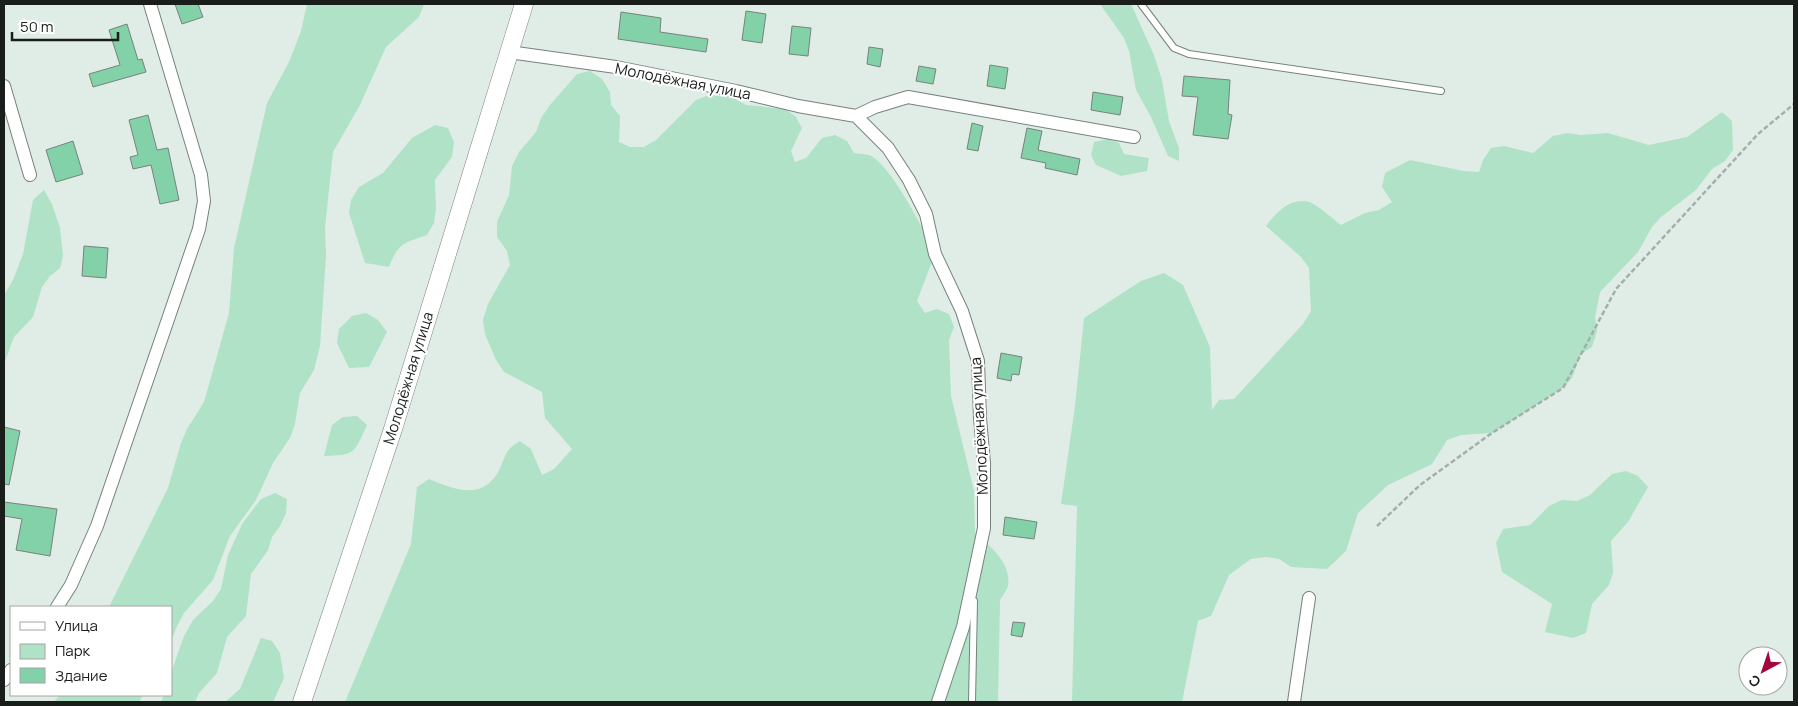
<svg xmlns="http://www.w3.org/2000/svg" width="1798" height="706" viewBox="0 0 1798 706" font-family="Manrope,sans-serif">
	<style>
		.green { fill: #afe2c6 }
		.building { fill: #82d1a8; stroke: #77837c }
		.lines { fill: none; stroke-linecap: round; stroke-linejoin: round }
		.lane-casing { stroke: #77827c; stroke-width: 8 }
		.street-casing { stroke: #77827c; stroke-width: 14 }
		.secondary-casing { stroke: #77827c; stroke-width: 19 }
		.path { stroke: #a4afa9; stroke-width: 2.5; stroke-dasharray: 5 2.5; stroke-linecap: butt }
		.lane { stroke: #fff; stroke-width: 6 }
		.street { stroke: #fff; stroke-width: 12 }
		.secondary { stroke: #fff; stroke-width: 18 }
		.labels { text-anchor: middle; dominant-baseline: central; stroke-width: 4; stroke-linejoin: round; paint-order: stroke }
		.street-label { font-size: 15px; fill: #191e1b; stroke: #fff }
	</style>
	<rect width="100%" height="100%" fill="#e0ede6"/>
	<!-- green -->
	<path class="green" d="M307 4H424L419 17 386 47 360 105 333 152 325 228 326 256 320 346 314 370 300 393 295 424 290 438 273 463 256 500 230 536 213 580 184 613 177 626 171 641V607H109L168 488 181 443 187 429 204 402 229 313 234 248 267 103 289 62 301 31Z
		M1100 4H1131L1154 55 1162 80 1169 121 1179 148V161L1168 156 1151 117 1136 90 1129 51 1124 38Z
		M590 71 602 79 610 92 611 105 620 116 619 142 630 147H644L656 140 696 100 709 95 735 98 746 105 785 109 796 117 802 128 791 151 795 162 806 158 822 138 835 135 847 141 854 153C858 154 865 154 869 155 891 164 925 232 935 254L917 301 925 313 937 309 949 314 954 327 949 340 951 396 974 491 975 533C990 546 1012 563 1008 586 1007 590 1003 595 1000 600L998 702H345L411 544 417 487 429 479C453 489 482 501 498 472 507 456 502 452 520 441L531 449 542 475 554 469 572 449 545 418 542 392 504 372 496 360 485 334 483 320 488 304 510 265 507 251 497 237V222L509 195 512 166 519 152 536 132 541 118 550 105 577 74Z
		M1722 112 1732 121 1733 150 1725 161 1712 169 1696 190 1661 217 1652 227 1638 252 1600 292 1595 317 1597 331 1592 347 1581 354 1572 378 1563 388 1492 433 1461 435 1447 440 1432 464 1388 485 1358 513 1346 551 1327 569 1291 567 1279 559 1266 557 1251 559 1229 575 1211 616 1198 621 1182 702H1072L1077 506 1061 504 1075 406 1084 318 1141 281 1164 273 1183 285 1210 347 1212 410 1219 400 1234 399 1303 324 1311 311 1309 268 1301 257 1266 226C1276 213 1290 197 1309 202 1318 205 1333 219 1341 225L1365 213 1379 210 1392 202 1382 187 1385 173 1410 160 1464 171 1479 172 1483 160 1491 148 1504 146 1533 153 1553 136 1568 133 1580 135 1608 133 1649 145 1687 137Z
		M435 125 448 128 454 142 452 157 435 180 436 208 434 223 427 235C404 243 398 243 389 267L365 263 349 213 351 200 359 187 383 173 412 138Z
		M1108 139 1119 143 1124 154 1149 158 1147 171 1121 176 1096 165 1091 155 1094 142Z
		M44 190 52 204 60 228 63 256 60 268 50 276 42 287 33 317 14 337 4 364V295L13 280 23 254 33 200Z
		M366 313 378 320 387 332 369 367 349 368 337 343 339 329 352 316Z
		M357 416 367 425C354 453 356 455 324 456L332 425 343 417Z
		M1626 471 1638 476 1648 487 1628 522 1611 541 1613 573 1609 585 1592 604 1586 633 1573 638 1545 632 1552 604 1502 572 1496 543 1503 529 1530 525 1549 506 1562 500 1577 501 1590 495 1612 474Z
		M275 493 287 499 286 513 280 526 272 537 268 550 251 574 246 616 227 637 217 673 199 693 195 702H161L164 695H171V673L184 636 193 620 213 601 221 589 228 555 242 524 261 499Z
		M261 638 272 641 280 653 284 678 273 702H225L240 689Z
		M60 695H143L139 702H54Z"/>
	<!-- building -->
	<path class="building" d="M175 4H198L203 17 182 24Z
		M746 11 766 14 762 43 742 40Z
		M621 12 661 18 660 32 708 39 706 52 618 39Z
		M127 24 138 60 142 59 146 72 93 87 89 74 120 65 109 30Z
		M792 26 811 28 808 56 789 54Z
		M869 47 883 49 880 67 867 64Z
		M990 65 1008 68 1005 89 987 86Z
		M919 66 936 69 933 84 916 81Z
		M1184 76 1230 80 1228 114 1232 115 1228 139 1193 135 1198 97 1182 96Z
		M1093 92 1123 97 1120 115 1091 110Z
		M148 115 157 150 168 148 179 200 160 204 151 165 133 169 130 157 138 155 129 120Z
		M972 123 983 126 978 151 967 149Z
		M1027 128 1042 131 1038 150 1080 159 1077 175 1045 168 1046 163 1021 158Z
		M73 141 83 174 56 182 46 150Z
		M84 246 108 248 106 278 82 276Z
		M1001 353 1022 357 1019 375 1012 374 1011 381 997 378Z
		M4 427 20 431 9 485 4 484Z
		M4 502 57 509 50 556 16 550 22 519 4 516Z
		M1005 517 1037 522 1034 539 1003 535Z
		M1013 622 1025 623 1022 637 1011 635Z"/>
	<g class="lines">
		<defs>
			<path id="lane" d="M1141 4 1174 48 1189 54 1441 91
				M972 702 974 601"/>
			<path id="street" d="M509 52 616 67 736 91 798 106 856 116 875 107 908 97 1134 137
				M4 86 30 175
				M856 116 888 148 909 180 926 214 935 254 962 311 978 361 980 418 984 463V528L963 627 938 702
				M57 607 71 585 97 526 199 229 204 201 201 175 150 4
				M4 680 11 670
				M1294 702 1309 598"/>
			<path id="secondary" d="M302 702 393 429 524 4"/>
		</defs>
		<!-- lane casing -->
		<use href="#lane" class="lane-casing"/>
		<!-- street casing -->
		<use href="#street" class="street-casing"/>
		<!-- secondary casing -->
		<use href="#secondary" class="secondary-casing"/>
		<!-- path -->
		<path class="path" d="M1377 526 1420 485 1492 433 1563 388 1616 289 1758 134 1794 104"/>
		<!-- lane -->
		<use href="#lane" class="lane"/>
		<!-- street -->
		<use href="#street" class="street"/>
		<!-- secondary -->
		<use href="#secondary" class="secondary"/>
	</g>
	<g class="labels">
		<!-- street labels -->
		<g class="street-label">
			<text transform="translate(683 81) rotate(11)">Молодёжная улица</text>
			<text transform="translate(408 378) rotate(-73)">Молодёжная улица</text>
			<text transform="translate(979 426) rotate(-93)">Молодёжная улица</text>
		</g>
	</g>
	<!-- border -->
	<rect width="1798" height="706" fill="none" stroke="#191e1b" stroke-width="10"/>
	<!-- legend -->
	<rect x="10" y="606" width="162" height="90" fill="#ffffff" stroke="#a3a5a4"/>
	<rect x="20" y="622" width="25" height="8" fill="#ffffff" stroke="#a3a5a4"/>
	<text x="55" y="631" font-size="15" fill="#191e1b">Улица</text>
	<rect x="20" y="644" width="25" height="15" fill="#afe2c6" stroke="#a3a5a4"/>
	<text x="55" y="656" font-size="15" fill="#191e1b">Парк</text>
	<rect x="20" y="668" width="25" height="15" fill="#82d1a8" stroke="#a3a5a4"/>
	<text x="55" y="681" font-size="15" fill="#191e1b">Здание</text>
	<!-- north arrow -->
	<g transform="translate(1763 671) rotate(220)"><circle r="24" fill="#ffffff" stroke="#a3a5a4"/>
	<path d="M0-4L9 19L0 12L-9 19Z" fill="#a30740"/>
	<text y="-8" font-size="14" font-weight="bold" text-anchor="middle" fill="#191e1b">С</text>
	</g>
	<!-- scale -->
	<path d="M12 32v8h106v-8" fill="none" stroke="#191e1b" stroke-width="2.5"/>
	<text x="20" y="32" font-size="15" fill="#191e1b" stroke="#ffffff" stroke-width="4" paint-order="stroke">50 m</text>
</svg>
